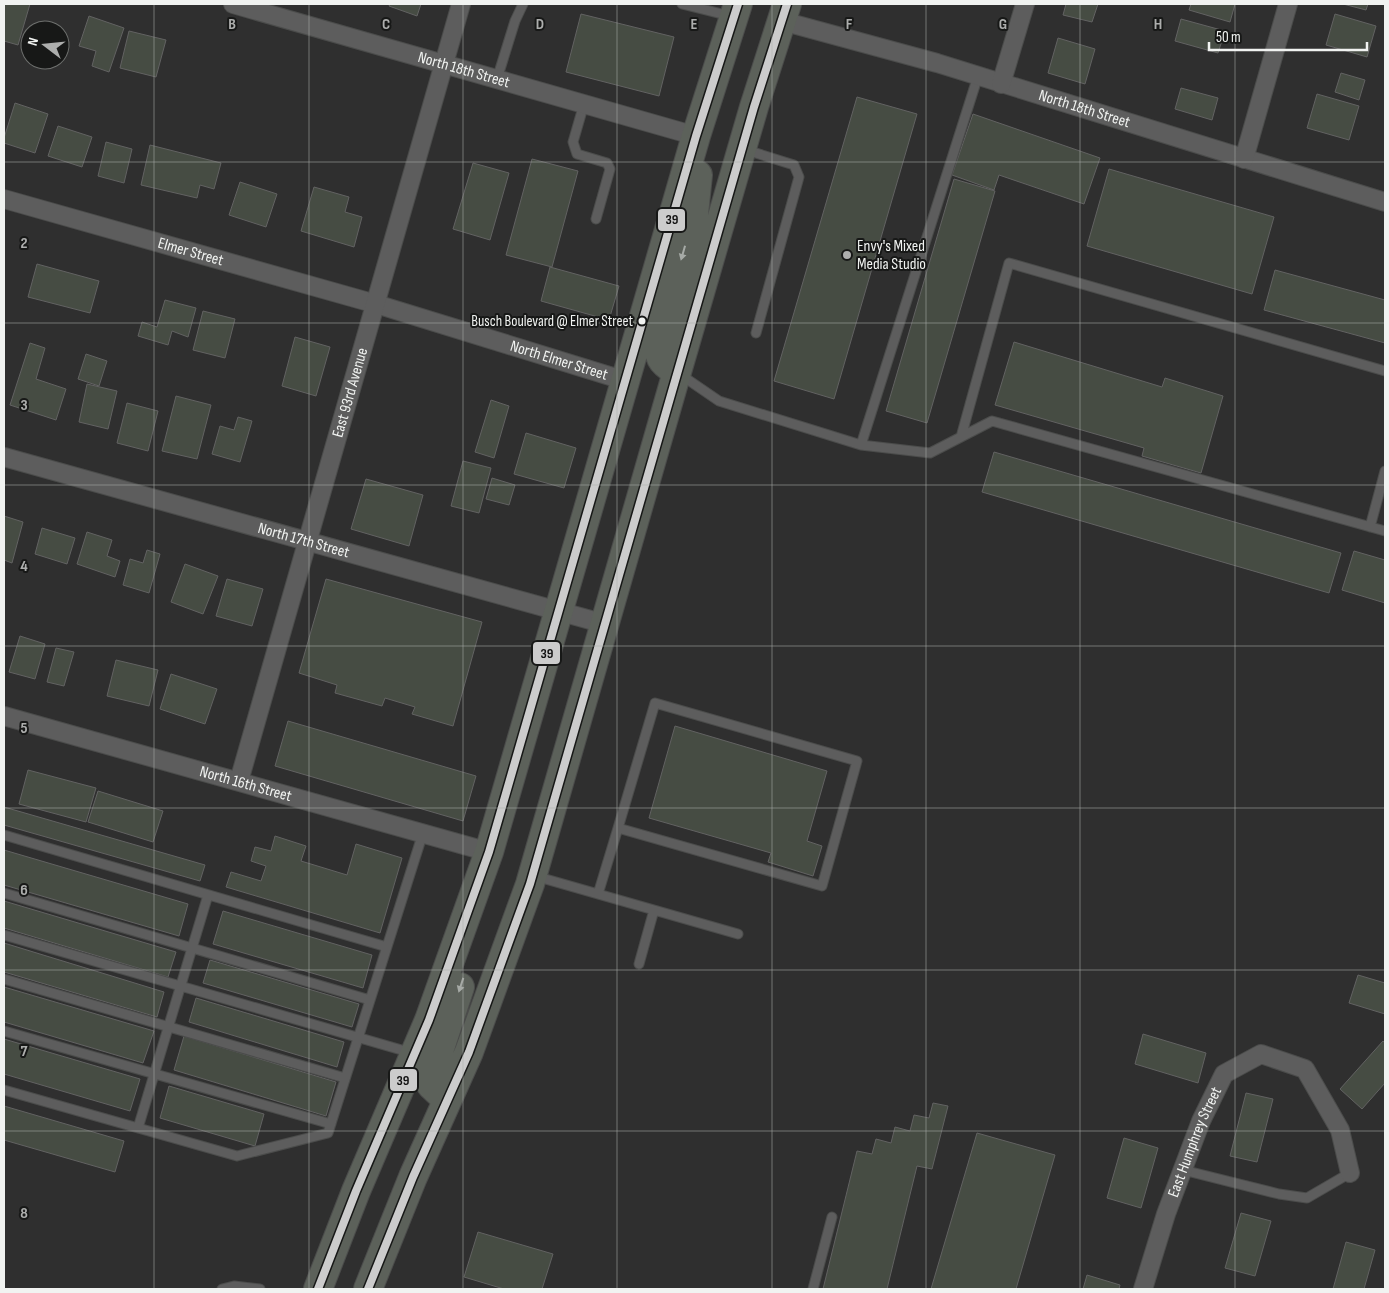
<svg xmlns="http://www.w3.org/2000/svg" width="1389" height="1293" viewBox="0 0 1389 1293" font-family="'Sofia Sans Condensed',sans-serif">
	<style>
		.building { fill: #464c43; stroke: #626262 }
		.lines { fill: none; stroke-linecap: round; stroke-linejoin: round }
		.lane-casing { stroke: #4b4c4b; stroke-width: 11 }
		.street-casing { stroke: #4b4c4b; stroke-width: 20 }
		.primary-casing { stroke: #4b4c4b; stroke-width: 30 }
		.lane { stroke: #5d5d5d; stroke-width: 9 }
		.street { stroke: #5d5d5d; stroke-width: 18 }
		.primary { stroke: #5c615a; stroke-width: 28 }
		.bus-1-casing { stroke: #171817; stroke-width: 11 }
		.bus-1 { stroke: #ccc; stroke-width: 8 }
		.oneway { fill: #a6aaa6 }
		.grid { fill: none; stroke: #adaead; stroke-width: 1; stroke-opacity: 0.55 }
		.poi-dot { fill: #adaead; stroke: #171817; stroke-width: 2 }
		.bus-dot { fill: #f1f3f1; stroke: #171817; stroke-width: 2 }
		.labels { text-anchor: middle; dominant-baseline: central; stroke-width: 4; stroke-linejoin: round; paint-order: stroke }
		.bus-label { font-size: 15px; fill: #f1f3f1; stroke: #171817; text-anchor: end }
		.street-label { font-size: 16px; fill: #f1f3f1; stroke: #171817 }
		.poi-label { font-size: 16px; fill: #f1f3f1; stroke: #171817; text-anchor: start }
		.grid-label { font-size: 16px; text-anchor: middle; font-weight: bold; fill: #adaead; stroke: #171817; stroke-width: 4; stroke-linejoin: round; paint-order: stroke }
		.line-badge { stroke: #171817; stroke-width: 2 }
		.pale-badge-label { font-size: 14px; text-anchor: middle; font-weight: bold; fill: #111 }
	</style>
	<rect width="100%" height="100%" fill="#2f2f2f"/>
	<!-- building -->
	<path class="building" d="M4 4H30L18 45 4 41Z
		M390 4H421L417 16 389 6Z
		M1066 4H1098L1092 22 1063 15Z
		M1191 4H1235L1230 22 1189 10Z
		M1343 4H1368L1366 10Z
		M581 14 674 37 659 96 566 72Z
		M1335 14 1376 26 1367 57 1326 45Z
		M89 16 124 28 109 72 92 66 96 51 79 46Z
		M1181 19 1225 31 1218 53 1175 41Z
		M129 31 166 40 156 77 120 68Z
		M1058 38 1095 49 1085 84 1048 73Z
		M1341 73 1365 80 1359 100 1335 92Z
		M1181 88 1218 98 1212 120 1175 109Z
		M1317 94 1359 106 1349 140 1307 128Z
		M857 97 917 114 834 399 774 381Z
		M15 103 48 114 35 153 4 143V138Z
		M973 114 1100 158 1084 204 999 175 994 190 952 175Z
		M58 126 92 137 82 167 48 156Z
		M106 142 132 149 124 183 98 176Z
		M150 145 221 163 214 189 200 185 197 198 141 185Z
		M532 159 578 171 552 267 506 255Z
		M473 163 509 173 490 240 453 229Z
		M1109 169 1274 217 1252 294 1087 246Z
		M954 179 995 191 927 423 886 411Z
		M240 182 277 194 266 227 229 215Z
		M314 187 349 197 345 212 362 217 354 247 301 231Z
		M37 264 99 281 90 313 28 297Z
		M550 267 619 286 609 320 541 301Z
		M1275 270 1385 300V343L1264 310Z
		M165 300 196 308 188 337 172 331 168 345 138 336 142 322 157 327Z
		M203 311 235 319 225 358 193 350Z
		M295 337 330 347 316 396 282 386Z
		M1014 342 1162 387 1165 378 1223 396 1201 473 1142 456 1144 448 995 405Z
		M30 343 45 348 36 379 66 389 56 420 10 405Z
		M86 354 107 361 99 386 78 379Z
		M87 384 117 391 108 429 79 422Z
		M176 396 211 405 197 459 162 451Z
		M491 400 509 406 494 458 475 452Z
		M127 403 158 411 148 451 117 443Z
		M238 417 252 421 240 462 212 454 220 426 234 430Z
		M526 433 576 448 564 488 514 474Z
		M994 452 1341 553 1329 593 982 492Z
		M463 461 491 468 479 513 451 506Z
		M492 478 515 485 509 505 486 499Z
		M366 479 423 495 409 546 351 529Z
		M4 516 23 522 12 563 4 560Z
		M42 528 75 538 67 564 35 554Z
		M87 532 112 540 107 556 120 561 115 577 77 564Z
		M147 550 160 554 149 593 123 585 130 559 143 563Z
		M1354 551 1385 560V603L1342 590Z
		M185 564 218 576 203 614 171 602Z
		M227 579 263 589 252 626 216 616Z
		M326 579 482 622 453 726 412 714 415 707 385 698 382 706 335 693 337 685 299 673Z
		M20 636 45 644 35 679 9 672Z
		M56 648 74 652 64 686 47 682Z
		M116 660 158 670 149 706 107 696Z
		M171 674 217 689 205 724 160 709Z
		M288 721 476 776 463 821 275 766Z
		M675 726 827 771 807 841 822 846 813 876 768 862 771 853 649 818Z
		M28 770 96 788 86 822 19 804Z
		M98 791 163 811 153 842 88 822Z
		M4 807 205 865 200 881 4 825Z
		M275 836 306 846 301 861 347 875 356 844 402 858 380 933 226 887 231 872 261 881 266 866 251 861 255 847 271 851Z
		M4 850 188 904 179 936 4 885Z
		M4 901 176 952 168 977 4 928Z
		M223 911 372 955 363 988 213 944Z
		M4 943 164 992 157 1017 4 972Z
		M210 960 359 1004 352 1027 203 983Z
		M1358 975 1385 983V1014L1349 1003Z
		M4 987 154 1031 143 1063 4 1022Z
		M196 998 344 1042 337 1067 189 1022Z
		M1143 1034 1206 1053 1198 1083 1135 1064Z
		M184 1036 336 1082 326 1116 174 1070Z
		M4 1039 140 1079 130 1111 4 1074Z
		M1383 1041 1385 1043V1083L1362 1109 1340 1089Z
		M169 1086 264 1114 255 1146 160 1118Z
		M1246 1093 1273 1099 1257 1162 1230 1156Z
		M933 1103 948 1106 932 1169 917 1166 887 1289H823L857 1151 872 1154 876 1139 891 1143 895 1127 910 1131 914 1115 929 1118Z
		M4 1106 124 1141 115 1172 4 1140Z
		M977 1133 1055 1155 1016 1289H931Z
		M1124 1138 1158 1148 1141 1208 1107 1198Z
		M1241 1213 1271 1221 1255 1276 1225 1268Z
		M478 1232 553 1254 542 1289H504L464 1277Z
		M1346 1242 1375 1250 1364 1289H1333Z
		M1087 1275 1120 1285 1119 1289H1083Z"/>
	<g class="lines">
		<defs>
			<path id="lane" d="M682 4 730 16
				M497 79 515 21 523 4
				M584 104 573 142 577 154 607 163 610 169 596 219
				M743 149 794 165 799 177 756 333
				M681 375 719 401 861 445 978 76
				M961 437 1009 263 1385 371
				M861 445 930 453 992 421 1385 531
				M1370 527 1385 471
				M4 835 387 947
				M535 876 738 934
				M4 893 370 1000
				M598 894 618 828 822 886 857 761 655 703 618 828
				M4 935 412 1053
				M639 964 654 910
				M4 979 345 1078
				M4 1031 331 1124
				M4 1090 237 1156 328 1133 423 833
				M138 1128 208 895
				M1183 1170 1279 1194 1307 1198 1350 1173
				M222 1289 234 1286 260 1289
				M813 1289 832 1217"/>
			<g id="street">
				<path id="s1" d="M233 4 696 136"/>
				<path id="s2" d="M782 21 937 63 1385 202"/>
				<path d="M1001 84 1025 4"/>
				<path d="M1244 159 1288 4"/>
				<path id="s3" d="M4 199 376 304 626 381"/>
				<path id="s4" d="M4 457 605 624"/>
				<path id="s5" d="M4 716 489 852"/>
				<path id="s6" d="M239 781 461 4"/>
				<path id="s7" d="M1143 1289 1166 1214 1201 1121 1224 1074 1261 1054 1305 1069 1340 1130 1350 1173"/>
			</g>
			<path id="primary" d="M677 372C658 361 659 357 659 337L694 214 698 175
				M447 1100 431 1085 430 1079 460 987
				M318 1289 356 1191 429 1020 489 852 696 136 738 4
				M368 1289 413 1177 469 1052 530 884 677 372 754 107 787 4"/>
		</defs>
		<!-- lane casing -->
		<use href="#lane" class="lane-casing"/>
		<!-- street casing -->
		<use href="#street" class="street-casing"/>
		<!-- primary casing -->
		<use href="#primary" class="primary-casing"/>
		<!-- lane -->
		<use href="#lane" class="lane"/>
		<!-- street -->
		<use href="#street" class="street"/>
		<!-- primary -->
		<use href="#primary" class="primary"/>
		<defs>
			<path id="bus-1" d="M318 1289 356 1191 429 1020 489 852 696 136 738 4
				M368 1289 413 1177 469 1052 530 884 754 107 787 4"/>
		</defs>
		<!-- bus-1 casing -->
		<use href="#bus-1" class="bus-1-casing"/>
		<!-- bus-1 -->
		<use href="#bus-1" class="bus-1"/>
	</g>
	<!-- one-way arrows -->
	<defs><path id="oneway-solid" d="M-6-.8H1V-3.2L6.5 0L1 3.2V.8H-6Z" transform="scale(1.25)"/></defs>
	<g class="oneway">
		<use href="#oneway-solid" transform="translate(683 253) rotate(106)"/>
		<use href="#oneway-solid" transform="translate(461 985) rotate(108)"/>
	</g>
	<!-- grid -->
	<path class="grid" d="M154 4V1289M309 4V1289M463 4V1289M617 4V1289M772 4V1289M926 4V1289M1080 4V1289M1235 4V1289M4 162H1385M4 323H1385M4 485H1385M4 646H1385M4 808H1385M4 970H1385M4 1131H1385"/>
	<!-- markers -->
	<circle class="poi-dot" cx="847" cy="255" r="5"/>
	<circle class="bus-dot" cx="642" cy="321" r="4.5"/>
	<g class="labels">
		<!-- bus labels -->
		<g class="bus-label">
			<text x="633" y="321">Busch Boulevard @ Elmer Street</text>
		</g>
		<!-- street labels -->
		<g class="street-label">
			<text stroke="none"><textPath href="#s1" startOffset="240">North 18th Street</textPath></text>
			<text stroke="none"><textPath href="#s2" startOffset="315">North 18th Street</textPath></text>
			<text stroke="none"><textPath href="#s3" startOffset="194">Elmer Street</textPath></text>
			<text stroke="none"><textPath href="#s3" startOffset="578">North Elmer Street</textPath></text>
			<text stroke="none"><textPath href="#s6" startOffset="404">East 93rd Avenue</textPath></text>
			<text stroke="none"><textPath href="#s4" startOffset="311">North 17th Street</textPath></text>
			<text stroke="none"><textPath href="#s5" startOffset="251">North 16th Street</textPath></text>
			<text stroke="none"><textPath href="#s7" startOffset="156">East Humphrey Street</textPath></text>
		</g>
		<!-- poi labels -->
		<g class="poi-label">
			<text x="857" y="246">Envy's Mixed<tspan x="857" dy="18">Media Studio</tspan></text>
		</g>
	</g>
	<g class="grid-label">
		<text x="232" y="29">B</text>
		<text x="386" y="29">C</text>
		<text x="540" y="29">D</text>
		<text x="694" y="29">E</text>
		<text x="849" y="29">F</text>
		<text x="1003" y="29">G</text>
		<text x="1158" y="29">H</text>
		<text x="24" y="248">2</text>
		<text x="24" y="410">3</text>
		<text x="24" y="571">4</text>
		<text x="24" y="733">5</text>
		<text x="24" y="895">6</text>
		<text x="24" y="1056">7</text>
		<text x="24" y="1218">8</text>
	</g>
	<g class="line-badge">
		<rect x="657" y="208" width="29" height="24" rx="5" fill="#ccc"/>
		<rect x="532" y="641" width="29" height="24" rx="5" fill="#ccc"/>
		<rect x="389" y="1068" width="29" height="24" rx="5" fill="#ccc"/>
	</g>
	<g class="pale-badge-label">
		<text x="672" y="224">39</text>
		<text x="547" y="658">39</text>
		<text x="403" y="1085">39</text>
	</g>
	<!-- border -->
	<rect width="1389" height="1293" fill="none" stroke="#f1f3f1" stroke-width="10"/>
	<!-- north arrow -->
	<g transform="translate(45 45) rotate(286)"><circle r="24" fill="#171817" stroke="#6e706e"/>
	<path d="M0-4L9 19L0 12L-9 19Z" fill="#adaead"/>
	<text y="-8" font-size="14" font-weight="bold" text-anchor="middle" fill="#f1f3f1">N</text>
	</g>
	<!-- scale -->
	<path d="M1209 42v8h158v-8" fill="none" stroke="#f1f3f1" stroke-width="2.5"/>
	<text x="1216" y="42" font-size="15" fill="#f1f3f1" stroke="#171817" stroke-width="4" paint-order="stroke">50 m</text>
</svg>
